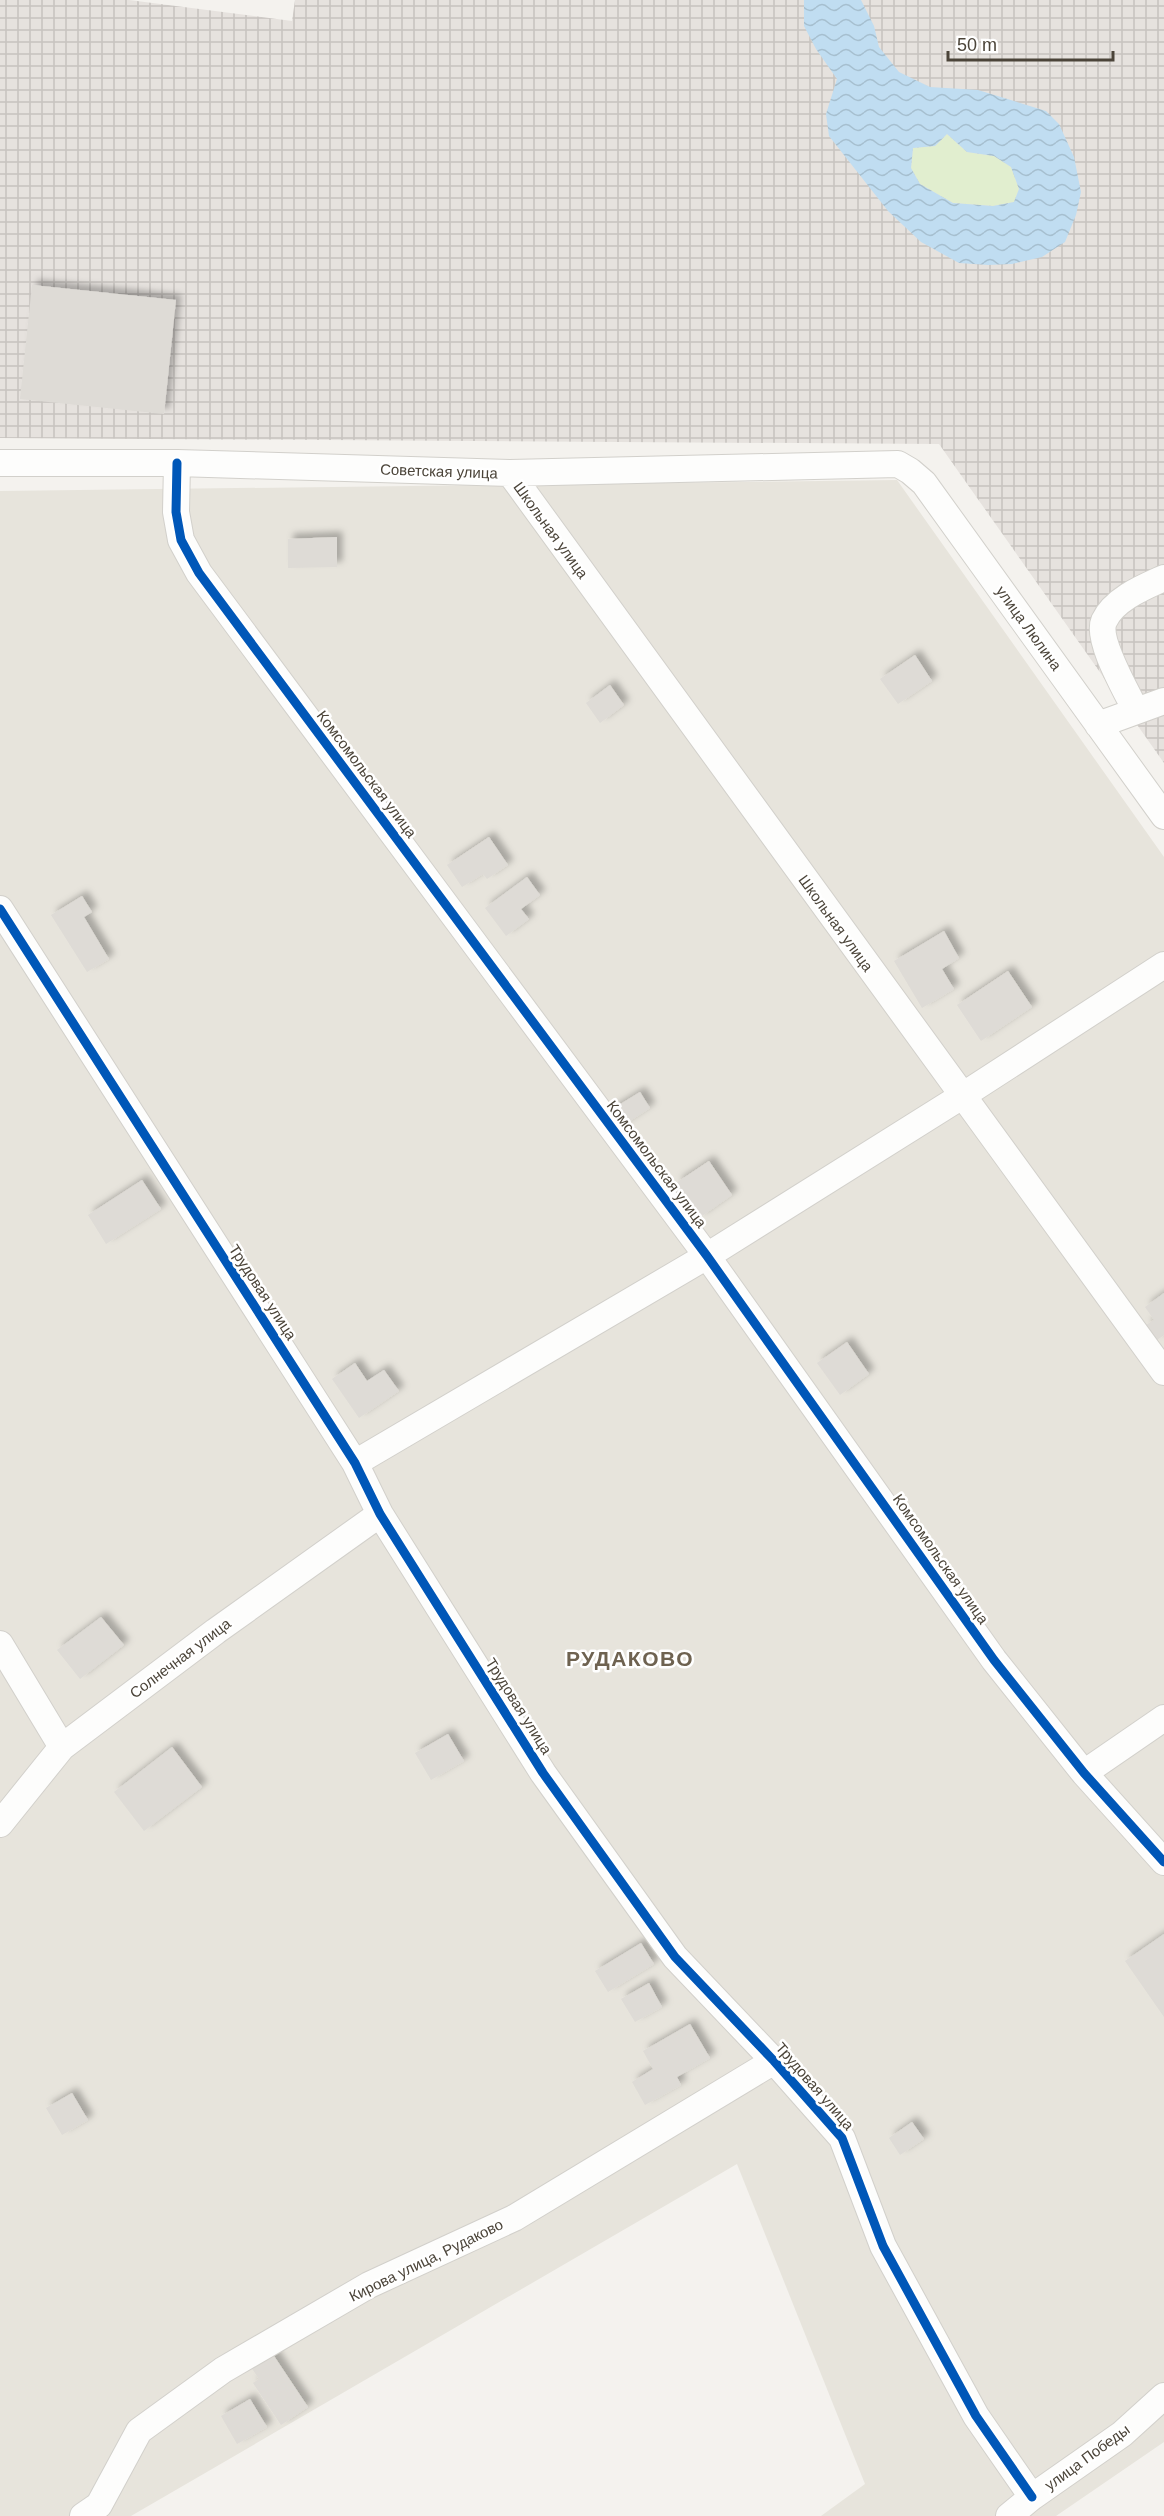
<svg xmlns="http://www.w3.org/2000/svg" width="1164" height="2516" viewBox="0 0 1164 2516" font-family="Helvetica,sans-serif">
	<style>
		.residential { fill: #e7e4dc }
		.industrial { fill: url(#industrial-grid) }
		.grass { fill: #e1eecf }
		.water { fill: url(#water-waves); fill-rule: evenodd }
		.building { fill: #dedbd6; filter: url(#shadow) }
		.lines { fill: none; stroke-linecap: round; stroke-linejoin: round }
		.minor-casing { stroke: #d2d0cb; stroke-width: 28 }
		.minor { stroke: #fdfdfc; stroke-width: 26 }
		.cycleway-casing { stroke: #fff; stroke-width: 13 }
		.cycleway { stroke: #0057b8; stroke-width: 9 }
		.labels { text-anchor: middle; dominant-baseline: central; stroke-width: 5; stroke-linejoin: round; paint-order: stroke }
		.street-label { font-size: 15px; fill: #4b4439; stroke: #fff }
		.district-label { font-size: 21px; font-weight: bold; letter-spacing: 1.5px; fill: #6e6250; stroke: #fff }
	</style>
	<defs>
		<pattern id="industrial-grid" width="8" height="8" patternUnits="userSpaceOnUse" patternTransform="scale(1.5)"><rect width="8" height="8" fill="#e6e2de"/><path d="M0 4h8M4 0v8" fill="none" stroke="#c7c3bf"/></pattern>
		<pattern id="water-waves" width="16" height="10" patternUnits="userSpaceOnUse" patternTransform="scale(1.5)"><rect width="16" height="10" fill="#c0ddf1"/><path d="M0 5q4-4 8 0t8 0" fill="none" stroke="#a6bfcf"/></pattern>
		<filter id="shadow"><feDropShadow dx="5.5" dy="-5.5" stdDeviation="3" flood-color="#0004"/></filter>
	</defs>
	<rect width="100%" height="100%" fill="#f4f2ee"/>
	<!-- residential -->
	<path class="residential" d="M897 480 1164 857V2442L1056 2516H821L865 2484 737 2164 131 2516H0V491Z"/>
	<!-- industrial -->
	<path class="industrial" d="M0 0H129L292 21 295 0H1164V763L939 444 0 438Z"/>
	<!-- grass -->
	<path class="grass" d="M947 134 967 152 994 156 1011 167 1019 189 1014 202 993 206 953 203 920 184 911 168 913 148 935 146Z"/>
	<!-- water -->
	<path class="water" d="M804 0H861L874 26 879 47 899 72 930 87 978 90 1046 111 1059 124 1074 157 1081 192 1076 215 1065 242 1042 257 1012 264 988 265 959 263 921 242 888 211 829 136 826 114 837 79 816 49 804 26ZM947 134 967 152 994 156 1011 167 1019 189 1014 202 993 206 953 203 920 184 911 168 913 148 935 146Z"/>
	<!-- building -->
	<path class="building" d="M32 285 176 300 164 414 20 399Z
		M337 537V567L288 568V539Z
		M915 655 932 681 898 704 880 679Z
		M610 685 624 705 600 723 586 703Z
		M489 837 508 865 487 879 483 874 462 887 447 865Z
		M527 877 540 895 521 909 529 919 506 936 485 908Z
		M82 896 92 912 84 917 109 959 87 972 51 915Z
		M944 931 959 958 942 969 954 989 922 1008 894 961Z
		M1008 971 1032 1007 981 1041 957 1005Z
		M640 1092 650 1108 619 1128 609 1111Z
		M709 1161 732 1195 699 1218 676 1183Z
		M142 1180 161 1209 106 1244 88 1215Z
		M1164 1293V1335L1157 1340 1146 1325 1154 1320 1145 1307Z
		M847 1342 869 1374 840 1395 817 1363Z
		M355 1363 367 1381 384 1370 399 1391 359 1418 332 1379Z
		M101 1617 124 1645 80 1679 57 1650Z
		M448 1734 464 1761 431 1780 415 1753Z
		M172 1747 202 1787 144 1831 114 1792Z
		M1164 1934V2017L1125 1961Z
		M641 1943 654 1964 608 1992 595 1971Z
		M649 1983 662 2007 635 2022 621 1999Z
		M690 2024 710 2058 677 2077 681 2085 645 2105 632 2082 653 2069 643 2051Z
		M72 2093 88 2120 62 2135 46 2108Z
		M912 2122 924 2139 900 2155 889 2138Z
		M270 2350 308 2407 281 2425 253 2383 259 2379 249 2364Z
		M250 2399 267 2427 237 2444 221 2416Z"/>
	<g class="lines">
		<defs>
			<path id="minor" d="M0 463H177L510 473 898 464 910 471 924 483 1164 816
				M177 463 176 512 181 540 199 573 707 1256 994 1660 1084 1773 1164 1862
				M510 473 1164 1372
				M1136 711C1127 692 1096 640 1104 621 1114 599 1144 587 1164 578
				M1098 725 1164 701
				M0 909 355 1463 380 1514 543 1773 675 1957 774 2061 842 2138 883 2246 976 2416 1032 2497
				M355 1463 707 1256 962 1096 1164 965
				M0 1644 62 1747
				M1084 1773 1164 1718
				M0 1824 62 1747 216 1631 380 1514
				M83 2516 99 2505 139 2431 223 2370 369 2285 514 2218 774 2061
				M1009 2516 1032 2497 1122 2434 1164 2396"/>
		</defs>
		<!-- minor casing -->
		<use href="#minor" class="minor-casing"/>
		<!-- minor -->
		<use href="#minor" class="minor"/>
		<defs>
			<path id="cycleway" d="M177 463 176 512 181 540 199 573 707 1256 994 1660 1084 1773 1164 1862
				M0 909 355 1463 380 1514 543 1773 675 1957 774 2061 842 2138 883 2246 976 2416 1032 2497"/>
		</defs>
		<!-- cycleway casing -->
		<use href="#cycleway" class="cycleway-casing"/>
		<!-- cycleway -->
		<use href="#cycleway" class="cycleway"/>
	</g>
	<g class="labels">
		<!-- street labels -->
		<g class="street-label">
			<text transform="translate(439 471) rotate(2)">Советская улица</text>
			<text transform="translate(551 530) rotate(54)">Школьная улица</text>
			<text transform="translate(1029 628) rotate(54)">улица Люлина</text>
			<text transform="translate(367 774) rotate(53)">Комсомольская улица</text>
			<text transform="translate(836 923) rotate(54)">Школьная улица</text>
			<text transform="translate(657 1164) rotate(53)">Комсомольская улица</text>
			<text transform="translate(263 1292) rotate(57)">Трудовая улица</text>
			<text transform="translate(941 1559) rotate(55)">Комсомольская улица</text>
			<text transform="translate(180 1658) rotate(-37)">Солнечная улица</text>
			<text transform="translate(519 1706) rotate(58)">Трудовая улица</text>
			<text transform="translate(815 2086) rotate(49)">Трудовая улица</text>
			<text transform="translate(426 2260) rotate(-26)">Кирова улица, Рудаково</text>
			<text transform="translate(1087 2457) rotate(-36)">улица Победы</text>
		</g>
		<!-- district labels -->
		<g class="district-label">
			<text x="630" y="1658">РУДАКОВО</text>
		</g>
	</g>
	<!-- scale -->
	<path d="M948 51v9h165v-9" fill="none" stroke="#4b4439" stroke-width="3"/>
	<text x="957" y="51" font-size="18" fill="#4b4439" stroke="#ffffff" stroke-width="4.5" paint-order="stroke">50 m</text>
</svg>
